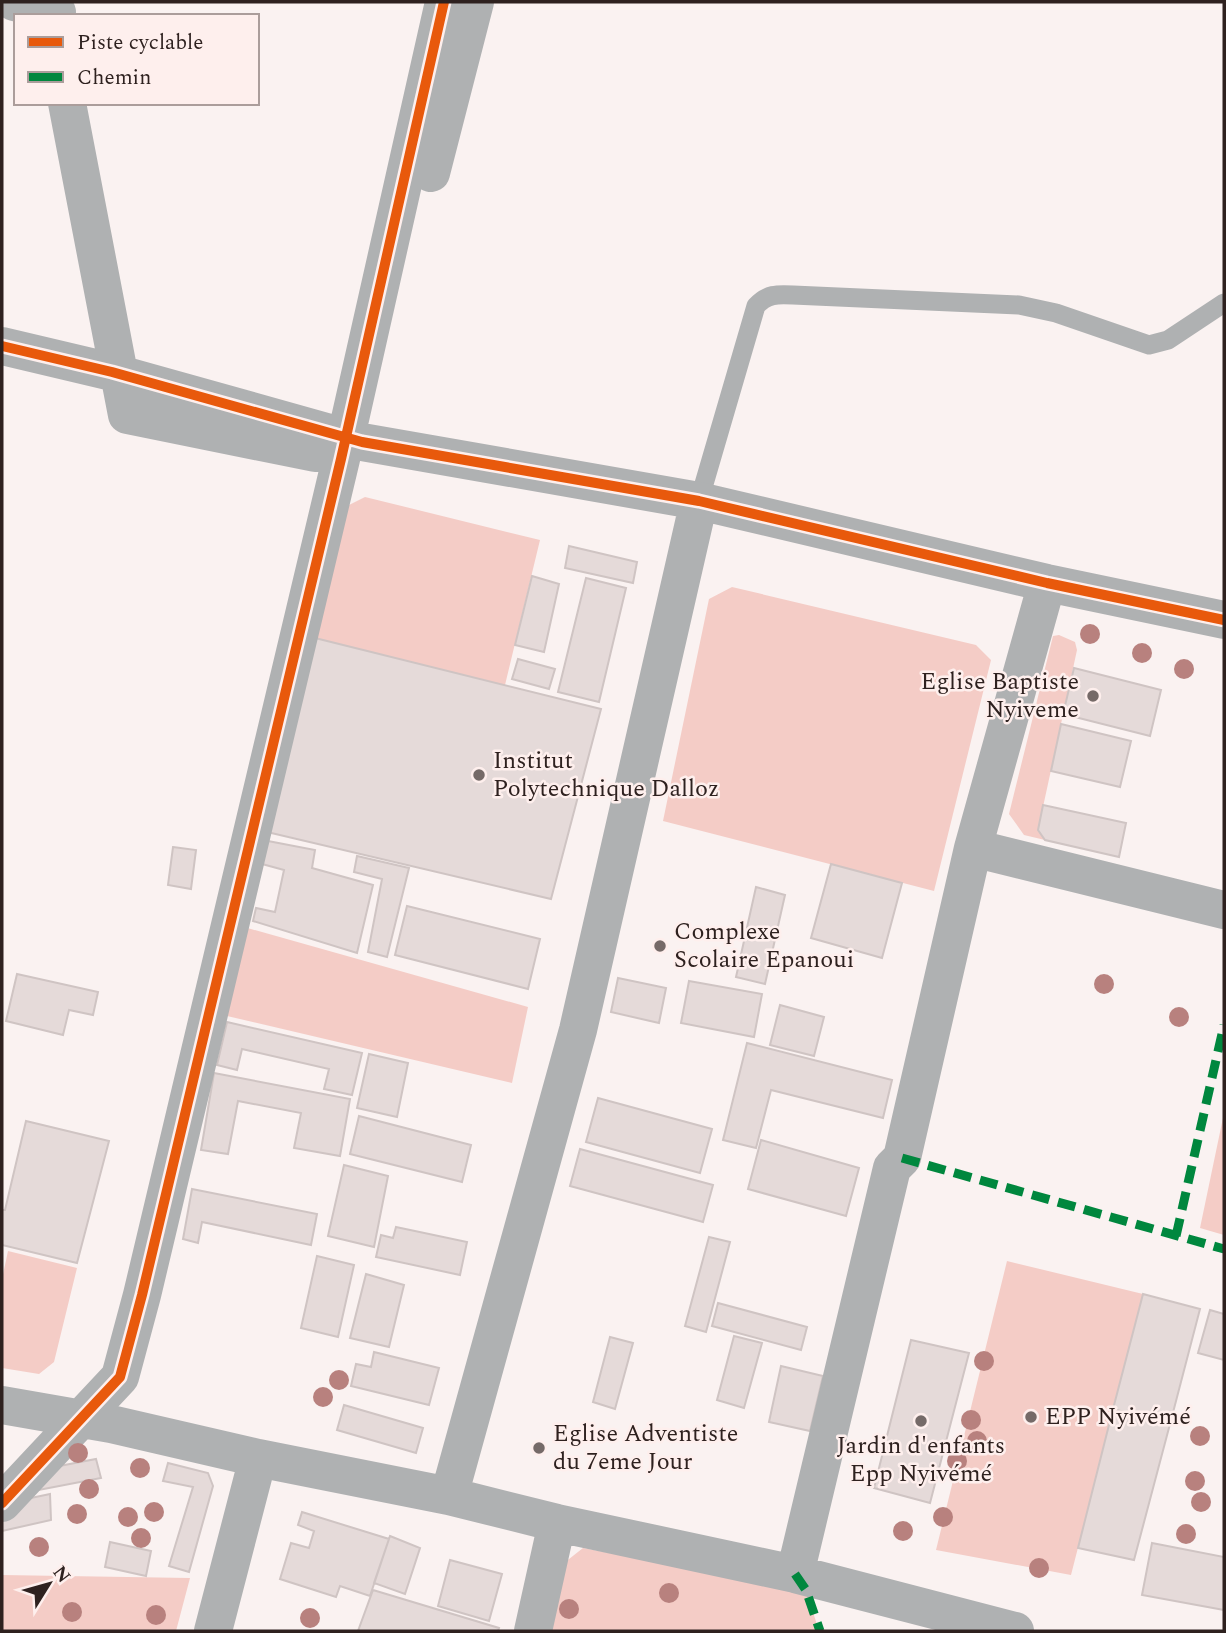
<svg xmlns="http://www.w3.org/2000/svg" width="1226" height="1633" viewBox="0 0 1226 1633" font-family="Spectral,serif">
	<style>
		.green { fill: #f4ccc6 }
		.building { fill: #e5dad9; stroke: #cfc4c3; stroke-width: 2 }
		.lines { fill: none; stroke-linecap: round; stroke-linejoin: round }
		.lane { stroke: #afb1b2; stroke-width: 19 }
		.street { stroke: #afb1b2; stroke-width: 38 }
		.quiet { stroke: #00873e; stroke-width: 9; stroke-dasharray: 18 9; stroke-linecap: butt }
		.cycleway-casing { stroke: #feefed; stroke-width: 15 }
		.cycleway { stroke: #e8590c; stroke-width: 10 }
		.tree { fill: #b8817e }
		.poi-dot { fill: #756a68; stroke: #feefed; stroke-width: 2.5 }
		.labels { text-anchor: middle; dominant-baseline: central; stroke-width: 5; stroke-linejoin: round; paint-order: stroke }
		.poi-label { font-size: 24px; fill: #2e211f; stroke: #feefed; text-anchor: start }
	</style>
	<rect width="100%" height="100%" fill="#faf2f1"/>
	<!-- green -->
	<path class="green" d="M365 497 540 540 505 685 314 638 349 505Z
		M732 587 976 645 991 660 934 891 663 821 709 599Z
		M1059 635 1075 642 1077 650 1038 830 1045 840 1024 835 1009 814 1053 636Z
		M244 927 528 1007 512 1083 227 1016Z
		M1224 1113V1235L1200 1228Z
		M8 1251 77 1268 54 1362 39 1374 2 1368V1279Z
		M1007 1261 1143 1294 1071 1575 936 1550Z
		M583 1548 806 1590 819 1631H550L564 1563Z
		M2 1575 190 1578 176 1631H2Z"/>
	<!-- building -->
	<path class="building" d="M569 546 637 562 633 583 565 568Z
		M532 576 559 584 544 652 515 645Z
		M586 578 626 588 599 702 558 692Z
		M315 638 601 709 551 899 267 832Z
		M518 659 555 669 549 689 512 679Z
		M1074 668 1161 690 1150 736 1063 714Z
		M1061 724 1131 741 1120 787 1051 771Z
		M1043 805 1126 823 1119 857 1045 840 1038 830Z
		M268 841 315 850 312 868 373 885 357 953 253 921 256 908 275 912 284 870 262 864Z
		M173 847 196 850 191 889 168 885Z
		M357 856 409 868 387 957 368 952 382 879 354 872Z
		M831 864 902 883 882 958 811 938Z
		M756 887 785 895 765 984 736 977Z
		M407 906 540 939 528 989 395 955Z
		M17 974 98 992 93 1015 69 1010 63 1035 6 1021Z
		M618 978 666 988 659 1023 611 1012Z
		M689 981 762 994 754 1037 681 1023Z
		M780 1005 824 1017 814 1056 770 1045Z
		M227 1022 362 1053 352 1095 324 1089 329 1069 242 1049 237 1070 217 1065Z
		M747 1043 892 1080 883 1118 771 1090 756 1148 723 1140Z
		M369 1054 408 1063 397 1117 357 1108Z
		M214 1073 350 1099 340 1156 294 1148 301 1113 238 1101 228 1154 201 1150Z
		M598 1098 712 1129 700 1173 586 1142Z
		M359 1116 471 1145 462 1182 350 1154Z
		M26 1121 109 1141 77 1263 2 1245V1210H5Z
		M761 1140 859 1168 846 1216 748 1189Z
		M580 1149 713 1185 703 1222 570 1186Z
		M344 1165 388 1176 374 1247 328 1236Z
		M192 1189 317 1214 311 1245 202 1222 198 1243 183 1239Z
		M396 1227 467 1242 460 1275 376 1257 381 1235 393 1238Z
		M709 1237 730 1242 706 1332 685 1326Z
		M317 1256 354 1265 338 1337 301 1328Z
		M366 1274 404 1285 389 1347 350 1338Z
		M1143 1294 1200 1309 1170 1424 1113 1409Z
		M718 1303 807 1327 801 1350 712 1326Z
		M1210 1310 1224 1314V1360L1198 1353Z
		M734 1336 762 1343 744 1408 717 1400Z
		M610 1337 633 1343 615 1409 593 1402Z
		M911 1340 969 1353 930 1503 874 1488Z
		M374 1352 439 1368 429 1405 351 1386 356 1364 371 1367Z
		M781 1366 823 1376 810 1431 769 1422Z
		M344 1405 423 1428 416 1453 337 1430Z
		M1113 1409 1170 1424 1134 1560 1078 1548Z
		M96 1459 101 1478 2 1497V1477Z
		M168 1463 208 1473 213 1486 189 1572 169 1566 193 1487 163 1481Z
		M50 1494 51 1520 2 1531V1504Z
		M302 1512 389 1539 370 1596 340 1586 336 1597 280 1579 291 1543 309 1548 314 1531 298 1525Z
		M390 1536 420 1548 405 1594 374 1583Z
		M110 1542 151 1551 146 1576 105 1567Z
		M1152 1543 1224 1557V1610L1142 1595Z
		M450 1560 502 1574 489 1621 438 1606Z
		M373 1590 499 1628 498 1631H358Z"/>
	<g class="lines">
		<!-- lane -->
		<path class="lane" d="M699 501 756 306C767 294 777 294 793 295L1019 305 1056 313 1149 345 1168 340 1224 303"/>
		<!-- street -->
		<path class="street" d="M14 2 57 12
			M67 103 127 415 315 453
			M431 173 475 2
			M2 346 112 372 362 442 699 501 1047 583 1224 620
			M973 848 1224 910
			M2 1405 111 1424 258 1458 449 1496 557 1523 795 1574 1015 1631
			M449 1496 578 1030 699 501
			M2 1503 120 1377 142 1295 341 459 444 2
			M795 1574 892 1168 902 1158 973 848 1047 583
			M213 1631 258 1458
			M533 1631 557 1523"/>
		<!-- quiet -->
		<path class="quiet" d="M902 1158 1224 1249
			M1176 1236 1224 1025
			M795 1574 806 1590 820 1631"/>
		<defs>
			<path id="cycleway" d="M2 346 112 372 362 442 699 501 1047 583 1224 620
				M2 1503 120 1377 142 1295 341 459 444 2"/>
		</defs>
		<!-- cycleway casing -->
		<use href="#cycleway" class="cycleway-casing"/>
		<!-- cycleway -->
		<use href="#cycleway" class="cycleway"/>
	</g>
	<!-- trees -->
	<g class="tree">
		<circle cx="1090" cy="634" r="10"/>
		<circle cx="1142" cy="653" r="10"/>
		<circle cx="1184" cy="669" r="10"/>
		<circle cx="1104" cy="984" r="10"/>
		<circle cx="1179" cy="1017" r="10"/>
		<circle cx="984" cy="1361" r="10"/>
		<circle cx="339" cy="1380" r="10"/>
		<circle cx="323" cy="1397" r="10"/>
		<circle cx="971" cy="1420" r="10"/>
		<circle cx="1200" cy="1436" r="10"/>
		<circle cx="977" cy="1441" r="10"/>
		<circle cx="78" cy="1453" r="10"/>
		<circle cx="957" cy="1461" r="10"/>
		<circle cx="140" cy="1468" r="10"/>
		<circle cx="1195" cy="1481" r="10"/>
		<circle cx="89" cy="1489" r="10"/>
		<circle cx="1201" cy="1502" r="10"/>
		<circle cx="154" cy="1512" r="10"/>
		<circle cx="77" cy="1514" r="10"/>
		<circle cx="128" cy="1517" r="10"/>
		<circle cx="943" cy="1517" r="10"/>
		<circle cx="903" cy="1531" r="10"/>
		<circle cx="1186" cy="1534" r="10"/>
		<circle cx="141" cy="1538" r="10"/>
		<circle cx="39" cy="1547" r="10"/>
		<circle cx="1039" cy="1568" r="10"/>
		<circle cx="669" cy="1593" r="10"/>
		<circle cx="569" cy="1609" r="10"/>
		<circle cx="72" cy="1612" r="10"/>
		<circle cx="156" cy="1615" r="10"/>
		<circle cx="310" cy="1618" r="10"/>
	</g>
	<!-- markers -->
	<g class="poi-dot">
		<circle cx="1093" cy="696" r="7"/>
		<circle cx="479" cy="775" r="7"/>
		<circle cx="660" cy="946" r="7"/>
		<circle cx="1031" cy="1417" r="7"/>
		<circle cx="921" cy="1421" r="7"/>
		<circle cx="539" cy="1448" r="7"/>
	</g>
	<g class="labels">
		<!-- poi labels -->
		<g class="poi-label">
			<text x="1079" y="682" text-anchor="end">Eglise Baptiste<tspan x="1079" dy="28">Nyiveme</tspan></text>
			<text x="493" y="761">Institut<tspan x="493" dy="28">Polytechnique Dalloz</tspan></text>
			<text x="674" y="932">Complexe<tspan x="674" dy="28">Scolaire Epanoui</tspan></text>
			<text x="1045" y="1417">EPP Nyivémé</text>
			<text x="553" y="1434">Eglise Adventiste<tspan x="553" dy="28">du 7eme Jour</tspan></text>
			<text x="921" y="1446" text-anchor="middle">Jardin d'enfants<tspan x="921" dy="28">Epp Nyivémé</tspan></text>
		</g>
	</g>
	<!-- border -->
	<rect width="1226" height="1633" fill="none" stroke="#2e211f" stroke-width="7"/>
	<!-- legend -->
	<rect x="14" y="14" width="245" height="91" fill="#feefed" stroke="#ab9d9b" stroke-width="2"/>
	<rect x="28" y="37" width="35" height="10" fill="#e8590c" stroke="#ab9d9b" stroke-width="2"/>
	<text x="77" y="49" font-size="21" fill="#2e211f">Piste cyclable</text>
	<rect x="28" y="72" width="35" height="10" fill="#00873e" stroke="#ab9d9b" stroke-width="2"/>
	<text x="77" y="84" font-size="21" fill="#2e211f">Chemin</text>
	<!-- north arrow -->
	<g transform="translate(49 1584) rotate(53)" stroke="#feefed" stroke-width="5" paint-order="stroke">
	<path d="M0-5L12 26L0 18L-12 26Z" fill="#2e211f"/>
	<text y="-10" font-size="19" font-weight="bold" text-anchor="middle" fill="#2e211f">N</text>
	</g>
</svg>
